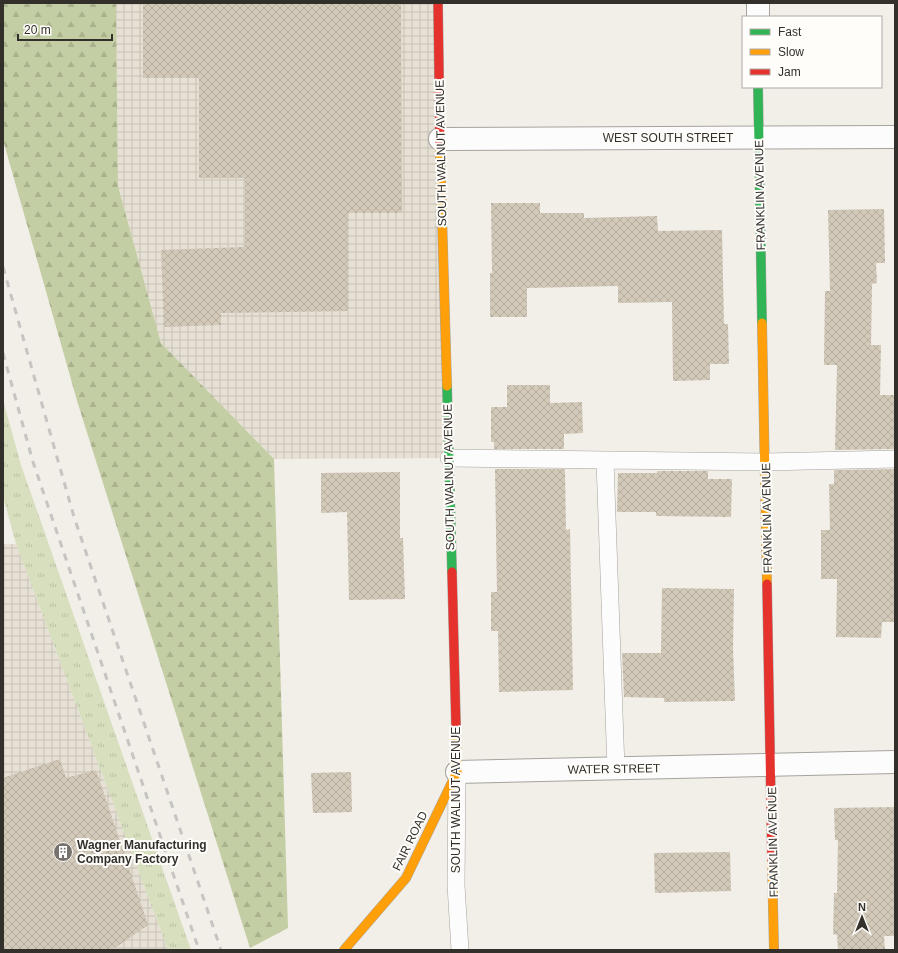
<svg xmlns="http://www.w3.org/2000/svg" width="898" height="953" viewBox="0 0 898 953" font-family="Helvetica,sans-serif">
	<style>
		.industrial { fill: url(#industrial-grid) }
		.grass { fill: url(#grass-tufts) }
		.forest { fill: url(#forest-firs) }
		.building { fill: url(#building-cross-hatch) }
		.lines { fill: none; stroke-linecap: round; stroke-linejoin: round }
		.lane-casing { stroke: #a6a39e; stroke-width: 18 }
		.street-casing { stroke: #a6a39e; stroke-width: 24 }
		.fast-casing { stroke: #a6a39e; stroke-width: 10 }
		.slow-casing { stroke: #a6a39e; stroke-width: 10 }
		.jam-casing { stroke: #a6a39e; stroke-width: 10 }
		.lane { stroke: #fdfcfc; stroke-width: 17 }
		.street { stroke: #fdfcfc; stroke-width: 22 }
		.fast { stroke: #30b455; stroke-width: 9 }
		.slow { stroke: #ff9f0a; stroke-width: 9 }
		.jam { stroke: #e5322d; stroke-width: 9 }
		.rail { stroke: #c6c5c3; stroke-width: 3; stroke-dasharray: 7 7; stroke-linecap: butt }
		.labels { text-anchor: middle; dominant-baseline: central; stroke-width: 4; stroke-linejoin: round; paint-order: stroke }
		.street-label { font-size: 12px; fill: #33302c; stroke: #fefdfa }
		.poi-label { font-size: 12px; font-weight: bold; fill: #33302c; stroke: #fefdfa; text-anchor: start }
	</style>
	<defs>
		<pattern id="industrial-grid" width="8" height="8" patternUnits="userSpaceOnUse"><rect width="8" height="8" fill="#e7e0d4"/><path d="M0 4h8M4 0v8" fill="none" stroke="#c7c0b6"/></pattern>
		<pattern id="grass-tufts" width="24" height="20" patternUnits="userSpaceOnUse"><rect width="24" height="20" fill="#d8dfbf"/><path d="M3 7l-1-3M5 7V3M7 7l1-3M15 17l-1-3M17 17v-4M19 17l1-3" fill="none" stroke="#bac0a4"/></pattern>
		<pattern id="forest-firs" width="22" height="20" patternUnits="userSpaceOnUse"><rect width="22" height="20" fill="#c4cea4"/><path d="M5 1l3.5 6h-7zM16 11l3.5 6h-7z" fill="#a9b18d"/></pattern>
		<pattern id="building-cross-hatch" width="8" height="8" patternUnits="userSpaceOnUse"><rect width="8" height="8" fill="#d2c9b9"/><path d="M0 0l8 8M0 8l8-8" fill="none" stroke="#b5ad9f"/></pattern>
	</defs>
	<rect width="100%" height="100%" fill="#f2eee8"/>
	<!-- industrial -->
	<path class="industrial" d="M116 3H438L449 458 274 459 161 343 118 186Z
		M3 544H16L168 950H3Z"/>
	<!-- grass -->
	<path class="grass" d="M3 400 21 465 191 950H168L16 544 3 496Z"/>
	<!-- forest -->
	<path class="forest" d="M3 3H116L118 186 161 343 274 459 288 928 250 948 78 404 3 140Z"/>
	<!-- building -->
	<path class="building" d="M143 3H401L402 213H348V311L221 313V325L164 327 161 250 245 247V178H199V78H143Z
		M491 203H540V213H584V218L657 216 658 231 722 230 724 324H728L729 364H710V380L673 381 672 302 618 303V286L527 288V317H490V273H492Z
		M884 209 885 263H876L877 283 872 284 871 345H881L880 395H895L894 449 835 450 837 365H824L825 291H830L828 210Z
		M507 385H550V403L582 402 583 433 564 434V449H494V442H491V407H507Z
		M495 469H565L566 530 570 529 573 690 499 692 498 631H491V592H497Z
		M895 469V622H882L881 638 836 637 837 579H821V530H830L829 484H834V470Z
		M657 471H708V479H732L731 517 656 516V512H617L618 473H657Z
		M400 472V538H403L405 599 349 600 347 512 321 513V473Z
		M662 588 734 589 733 648 735 701 664 702V698L624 697 622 653H661Z
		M60 759 66 778 96 770 148 925 112 950H3V778Z
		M351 772 352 812 313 813 311 773Z
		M895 807V936H884L885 950H838L837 935 833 934 834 893H837L838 840H835L834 808Z
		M730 852 731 891 655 893 654 853Z"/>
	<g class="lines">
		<defs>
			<path id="lane" d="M449 458 765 462 895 459
				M605 461 616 769
				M457 776 456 885 460 950"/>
			<path id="street" d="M758 3V17
				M440 139 895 137
				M457 772 895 762"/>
			<path id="fast" d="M758 87 762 323
				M447 386 452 572"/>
			<path id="slow" d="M440 147 447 386
				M762 323 767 584
				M772 861 774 950
				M344 950 406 878 457 772 456 727"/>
			<path id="jam" d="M438 3 440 147
				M452 572 456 727
				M767 584 772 861"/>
		</defs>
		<!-- lane casing -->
		<use href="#lane" class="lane-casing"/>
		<!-- street casing -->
		<use href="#street" class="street-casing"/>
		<!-- fast casing -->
		<use href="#fast" class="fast-casing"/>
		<!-- slow casing -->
		<use href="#slow" class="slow-casing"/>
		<!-- jam casing -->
		<use href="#jam" class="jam-casing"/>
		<!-- lane -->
		<use href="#lane" class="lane"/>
		<!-- street -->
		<use href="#street" class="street"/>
		<!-- fast -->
		<use href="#fast" class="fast"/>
		<!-- slow -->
		<use href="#slow" class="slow"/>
		<!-- jam -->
		<use href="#jam" class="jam"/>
		<!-- rail -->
		<path class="rail" d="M3 267 74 517 221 950
			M3 353 33 462 199 950"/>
	</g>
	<!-- icons -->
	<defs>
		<symbol id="building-disc" viewBox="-11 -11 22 22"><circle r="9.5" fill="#76726e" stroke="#fefdfa"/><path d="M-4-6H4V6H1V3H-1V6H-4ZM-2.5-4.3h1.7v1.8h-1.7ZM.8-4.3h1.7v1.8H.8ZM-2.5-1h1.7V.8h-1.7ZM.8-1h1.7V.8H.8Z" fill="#fff"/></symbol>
	</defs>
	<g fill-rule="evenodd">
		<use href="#building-disc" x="52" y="841" width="22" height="22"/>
	</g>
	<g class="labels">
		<!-- street labels -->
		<g class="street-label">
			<text x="668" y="138">WEST SOUTH STREET</text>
			<text transform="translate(441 153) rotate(-91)">SOUTH WALNUT AVENUE</text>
			<text transform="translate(760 195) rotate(-91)">FRANKLIN AVENUE</text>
			<text transform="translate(449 477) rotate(-91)">SOUTH WALNUT AVENUE</text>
			<text transform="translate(767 518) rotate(-91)">FRANKLIN AVENUE</text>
			<text transform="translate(614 769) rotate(-1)">WATER STREET</text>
			<text transform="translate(456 800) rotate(-90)">SOUTH WALNUT AVENUE</text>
			<text transform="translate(410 841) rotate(-64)">FAIR ROAD</text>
			<text transform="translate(773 842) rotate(-91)">FRANKLIN AVENUE</text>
		</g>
		<!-- poi labels -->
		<g class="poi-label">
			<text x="77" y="845">Wagner Manufacturing<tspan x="77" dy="14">Company Factory</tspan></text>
		</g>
	</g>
	<!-- border -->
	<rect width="898" height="953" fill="none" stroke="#33302c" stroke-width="8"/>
	<!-- legend -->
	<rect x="742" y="16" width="140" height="72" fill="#fefdfa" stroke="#adaba8"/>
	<rect x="750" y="29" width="20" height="6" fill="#30b455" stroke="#adaba8"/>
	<text x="778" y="36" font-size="12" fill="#33302c">Fast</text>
	<rect x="750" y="49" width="20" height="6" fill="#ff9f0a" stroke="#adaba8"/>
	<text x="778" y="56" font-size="12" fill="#33302c">Slow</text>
	<rect x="750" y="69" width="20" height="6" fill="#e5322d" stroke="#adaba8"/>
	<text x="778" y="76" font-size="12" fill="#33302c">Jam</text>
	<!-- north arrow -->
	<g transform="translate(862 917)" stroke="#fefdfa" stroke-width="3" paint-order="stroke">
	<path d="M0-3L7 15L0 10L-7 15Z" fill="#33302c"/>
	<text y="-6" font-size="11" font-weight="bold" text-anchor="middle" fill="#33302c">N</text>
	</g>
	<!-- scale -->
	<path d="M18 34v6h94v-6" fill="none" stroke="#33302c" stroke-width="2"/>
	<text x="24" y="34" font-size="12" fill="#33302c" stroke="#fefdfa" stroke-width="3" paint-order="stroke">20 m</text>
</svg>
